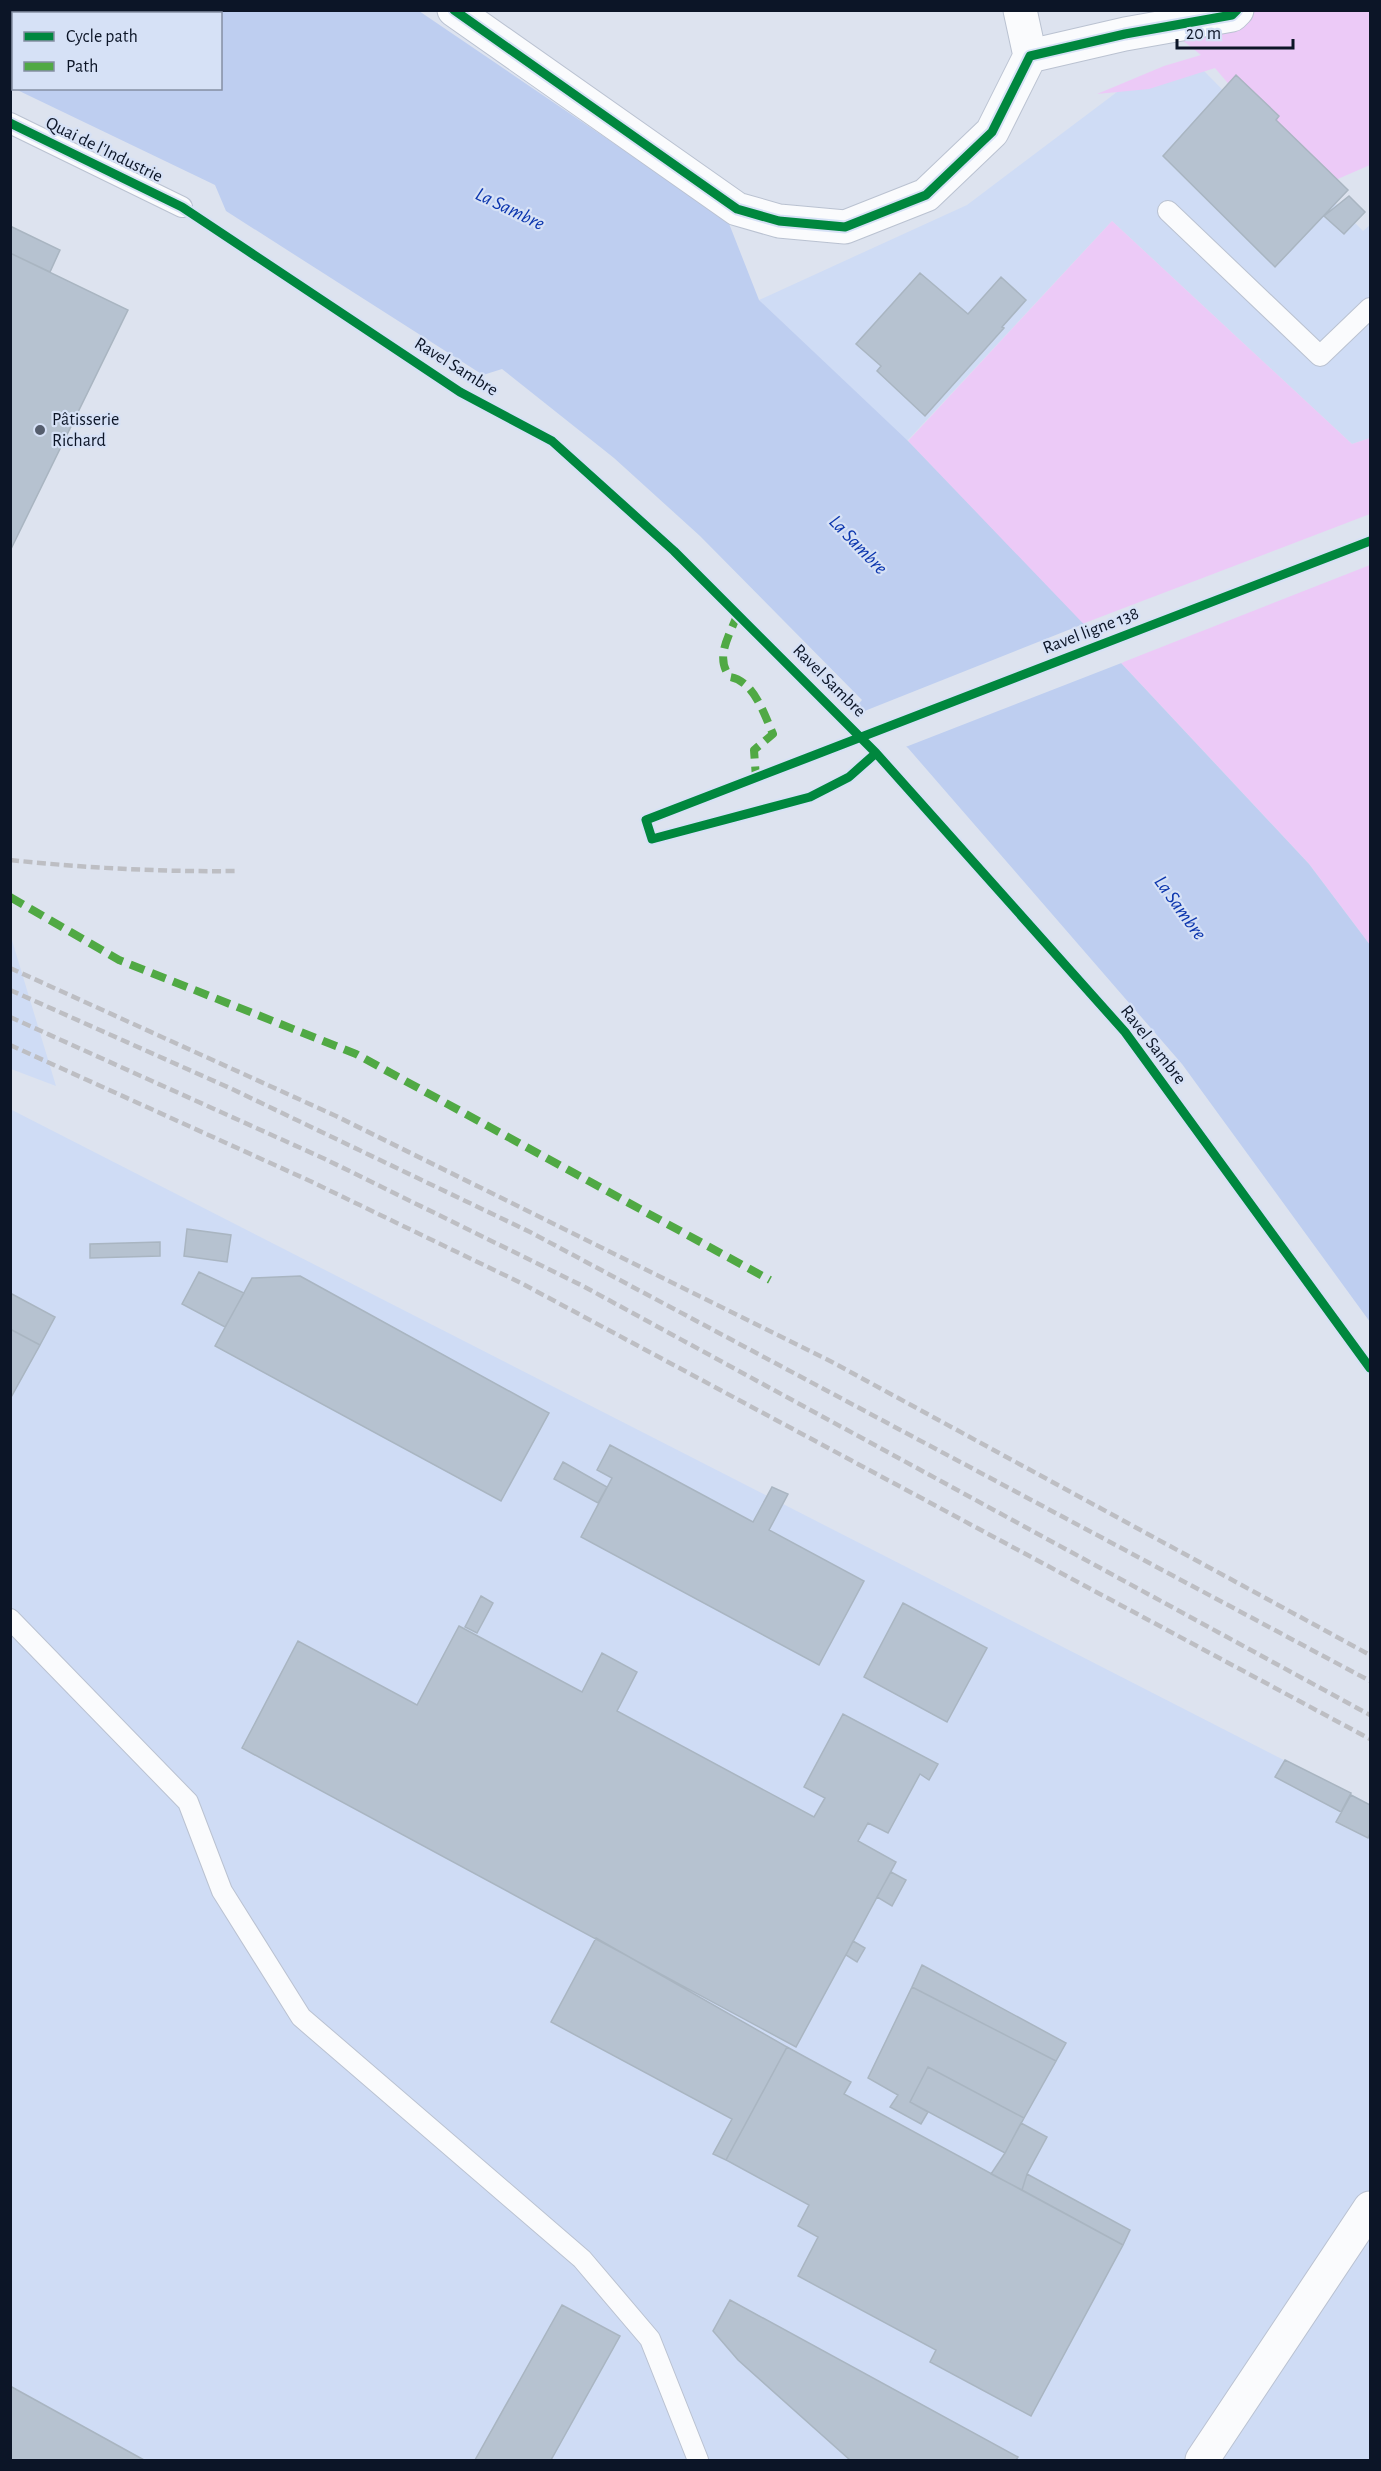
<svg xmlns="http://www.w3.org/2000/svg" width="1381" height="2471" viewBox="0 0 1381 2471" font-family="'Alegreya Sans',sans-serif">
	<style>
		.built { fill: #cfdcf5 }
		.green { fill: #eccaf7 }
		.water { fill: #becef0; fill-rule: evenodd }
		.pier { fill: #dde3ef }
		.building { fill: #b6c2d0; stroke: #a9b5c1; stroke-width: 1.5 }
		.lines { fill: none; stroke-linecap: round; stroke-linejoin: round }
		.lane-casing { stroke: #bac2d1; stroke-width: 22 }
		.street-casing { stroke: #bac2d1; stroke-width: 35 }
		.lane { stroke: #fafbfd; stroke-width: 20 }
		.street { stroke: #fafbfd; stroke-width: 33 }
		.rail { stroke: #bdbec3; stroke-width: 4.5; stroke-dasharray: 9 4.5; stroke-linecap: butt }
		.quiet { stroke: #50a944; stroke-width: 8; stroke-dasharray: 15 8; stroke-linecap: butt }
		.cycleway-casing { stroke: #d6e1f6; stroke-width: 13 }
		.cycleway { stroke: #00873e; stroke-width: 9 }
		.poi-dot { fill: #555d6d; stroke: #d6e1f6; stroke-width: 2 }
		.labels { text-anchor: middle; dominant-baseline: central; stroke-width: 4.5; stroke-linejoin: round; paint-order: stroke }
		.street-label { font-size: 18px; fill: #0c1527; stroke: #d6e1f6 }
		.poi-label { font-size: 18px; fill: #0c1527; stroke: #d6e1f6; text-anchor: start }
		.water-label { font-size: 20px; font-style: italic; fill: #0c36ae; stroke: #d6e1f6 }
	</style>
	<rect width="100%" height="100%" fill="#dde3ef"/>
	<!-- built -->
	<path class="built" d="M1204 71 1363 231 1370 225V438L1352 444 1112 221 907 441 759 300 967 205 1129 83Z
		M11 937 56 1086 11 1069Z
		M10 1109 1370 1804V2460H11Z"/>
	<!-- green -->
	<path class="green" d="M1146 11H1370V165L1317 188 1215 68 1149 89 1097 94 1164 66 1201 55Z
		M1112 221 1352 444 1370 438V514L1082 624 908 441Z
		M1370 565V945L1309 864 1121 663Z"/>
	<!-- water -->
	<path class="water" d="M10 11H419L728 221 759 300 908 441 1121 663 1309 864 1370 945V1322L1182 1064 908 748 854 709 862 700 700 536 614 458 502 369 483 375 226 211 215 185 11 87ZM14 14H220V88H14Z"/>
	<!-- pier -->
	<path class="pier" d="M1086 623 1124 662 903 748 857 714Z"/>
	<!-- building -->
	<path class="building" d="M1236 75 1279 116 1276 120 1348 190 1275 267 1163 156Z
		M1349 196 1365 212 1344 234 1324 216Z
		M10 226 60 250 50 272 10 253Z
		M10 253 128 310 10 551Z
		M920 273 968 314 1001 277 1026 300 1002 327 1004 328 925 416 877 371 881 366 856 344Z
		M187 1229 231 1235 227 1262 184 1256Z
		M160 1242V1256L90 1258V1244Z
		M199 1272 244 1293 225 1327 182 1304Z
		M300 1276 549 1413 501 1501 215 1346 252 1278Z
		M10 1293 55 1317 40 1345 10 1329Z
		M10 1329 40 1345 10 1399Z
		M610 1445 753 1522 772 1487 788 1494 769 1530 864 1581 819 1665 581 1537 612 1478 597 1470Z
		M563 1462 607 1487 598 1503 554 1479Z
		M481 1596 493 1603 477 1633 465 1627Z
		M903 1603 987 1648 947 1722 864 1677Z
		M459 1626 582 1692 602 1653 637 1672 617 1711 814 1817 825 1798 804 1787 843 1714 938 1764 929 1780 920 1774 888 1833 868 1823 858 1841 896 1862 796 2047 242 1748 298 1641 417 1705Z
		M1285 1760 1351 1793 1341 1812 1275 1777Z
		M1351 1795 1370 1805V1833L1368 1838 1336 1822Z
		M891 1872 906 1880 892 1906 877 1897Z
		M596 1938 787 2047 726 2160 713 2154 732 2119 551 2022Z
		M853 1941 865 1948 857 1962 846 1955Z
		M922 1965 1066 2043 1056 2061 912 1987Z
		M912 1987 1056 2061 1024 2118 928 2067 910 2102 928 2112 921 2124 890 2107 898 2095 868 2078Z
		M787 2047 851 2082 844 2094 1123 2245 1031 2416 930 2362 936 2350 798 2276 818 2237 798 2226 809 2205 726 2160Z
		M928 2067 1024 2118 1005 2153 910 2102Z
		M1021 2123 1047 2137 1027 2174 1022 2190 991 2174 1005 2153Z
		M1027 2174 1130 2230 1123 2245 1022 2190Z
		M730 2300 1018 2457 1016 2460H850L738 2360 713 2331Z
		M562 2305 620 2336 551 2460H475Z
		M10 2386 144 2460H10Z"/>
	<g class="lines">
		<defs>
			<path id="lane" d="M10 123 182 207
				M1168 211 1320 356 1370 308
				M10 1619 188 1802 222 1891 301 2017 582 2259 650 2339 698 2460"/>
			<path id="street" d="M454 10 737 209 779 221 845 227 926 195 992 132 1030 56 1125 34 1232 15 1237 10
				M1020 10 1030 56
				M1202 2460 1370 2208"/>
		</defs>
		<!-- lane casing -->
		<use href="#lane" class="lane-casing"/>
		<!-- street casing -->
		<use href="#street" class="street-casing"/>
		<!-- lane -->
		<use href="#lane" class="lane"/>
		<!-- street -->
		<use href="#street" class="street"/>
		<!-- rail -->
		<path class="rail" d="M10 860C86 868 161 872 238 871
			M10 968 336 1116 832 1362 1370 1655
			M10 990 232 1089 530 1232 1370 1681
			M10 1017 325 1159 583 1286 1370 1715
			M10 1045 310 1181 521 1283 1370 1739"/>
		<!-- quiet -->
		<path class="quiet" d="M738 613C730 635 714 657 730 677 754 681 764 714 773 734L754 750 756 778
			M10 897 119 960 356 1054 770 1280"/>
		<defs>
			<path id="cycleway" d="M454 10 737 209 779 221 845 227 926 195 992 132 1030 56 1125 34 1232 15 1237 10
				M10 123 182 207 460 392 552 441 674 551 876 753 1125 1032 1370 1368
				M876 753 849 777 810 797 652 839 646 820 1370 541"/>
		</defs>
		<!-- cycleway casing -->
		<use href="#cycleway" class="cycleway-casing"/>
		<!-- cycleway -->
		<use href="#cycleway" class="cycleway"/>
	</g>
	<!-- markers -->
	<circle class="poi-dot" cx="40" cy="430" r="6"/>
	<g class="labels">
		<!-- street labels -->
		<g class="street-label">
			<text transform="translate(104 150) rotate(26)">Quai de l'Industrie</text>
			<text transform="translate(456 367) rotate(32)">Ravel Sambre</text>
			<text transform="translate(1091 631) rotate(-21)">Ravel ligne 138</text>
			<text transform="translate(829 681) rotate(45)">Ravel Sambre</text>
			<text transform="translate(1153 1045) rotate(52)">Ravel Sambre</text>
		</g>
		<!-- poi labels -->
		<g class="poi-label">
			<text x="52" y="420">Pâtisserie<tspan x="52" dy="21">Richard</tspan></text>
		</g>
		<!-- water labels -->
		<g class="water-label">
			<text transform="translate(510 209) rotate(26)">La Sambre</text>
			<text transform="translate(858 545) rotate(46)">La Sambre</text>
			<text transform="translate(1180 908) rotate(54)">La Sambre</text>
		</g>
	</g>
	<!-- border -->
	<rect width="1381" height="2471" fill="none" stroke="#0c1527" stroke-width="24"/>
	<!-- legend -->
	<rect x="12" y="12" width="210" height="78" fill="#d6e1f6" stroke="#858fa3" stroke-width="1.5"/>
	<rect x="24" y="32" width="30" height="9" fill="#00873e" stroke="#858fa3" stroke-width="1.5"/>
	<text x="66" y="42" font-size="18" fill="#0c1527">Cycle path</text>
	<rect x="24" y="62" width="30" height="9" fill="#50a944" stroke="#858fa3" stroke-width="1.5"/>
	<text x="66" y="72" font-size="18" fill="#0c1527">Path</text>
	<!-- scale -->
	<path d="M1177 39v9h116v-9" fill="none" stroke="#0c1527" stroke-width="3"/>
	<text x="1186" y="39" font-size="18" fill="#0c1527" stroke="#d6e1f6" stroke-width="4.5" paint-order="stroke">20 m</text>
</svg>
